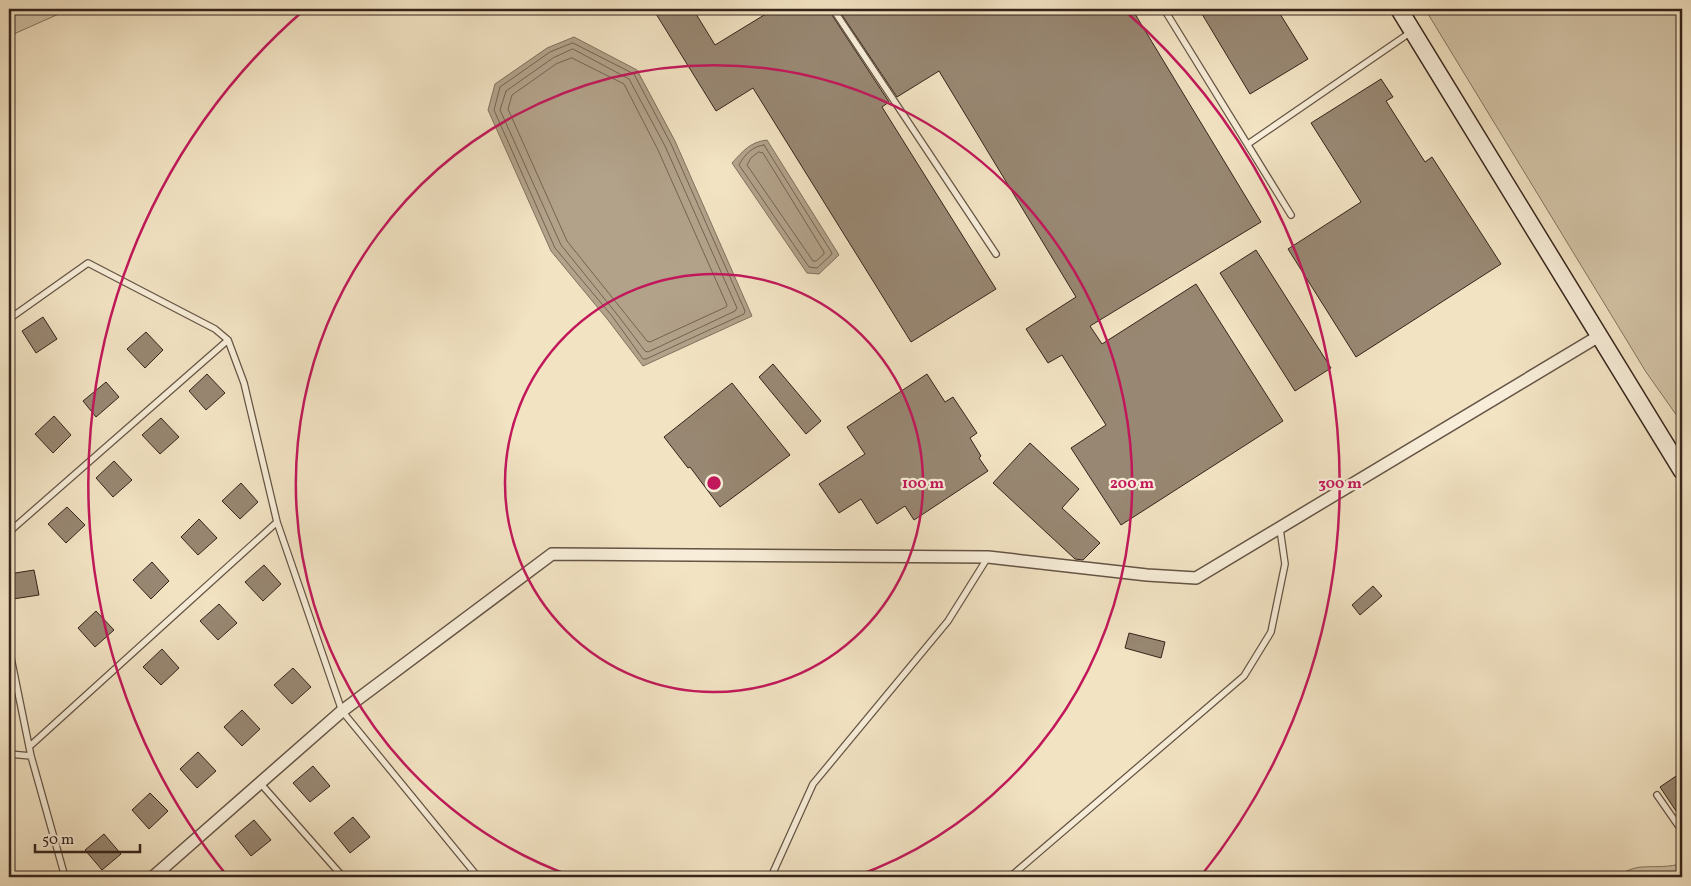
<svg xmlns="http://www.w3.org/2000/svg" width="1691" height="886" viewBox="0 0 1691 886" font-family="Vollkorn,serif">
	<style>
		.green { fill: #d2c3a6; stroke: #847460 }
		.water { fill: #b2a28a; stroke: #80705e }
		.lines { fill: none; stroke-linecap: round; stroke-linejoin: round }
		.shore { stroke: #746352; stroke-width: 1 }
		.building { fill: #988772; stroke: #36241b }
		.lane-casing { stroke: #655445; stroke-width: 8 }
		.street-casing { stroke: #655445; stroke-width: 14 }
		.secondary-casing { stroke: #36241b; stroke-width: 19 }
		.lane { stroke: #f7edd8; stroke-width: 5.5 }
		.street { stroke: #f7edd8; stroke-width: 11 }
		.secondary { stroke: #f7edd8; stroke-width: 16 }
		.ring { fill: none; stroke: #c2185b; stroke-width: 2.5 }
		.centre { fill: #c2185b; stroke: #f7edd8; stroke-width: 2.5 }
		.ring-label { font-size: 15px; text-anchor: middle; font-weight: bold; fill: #c2185b; stroke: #f7edd8; stroke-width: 4.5; stroke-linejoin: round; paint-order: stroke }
	</style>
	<rect width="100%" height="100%" fill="#f2e3c3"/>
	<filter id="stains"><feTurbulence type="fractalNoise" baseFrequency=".004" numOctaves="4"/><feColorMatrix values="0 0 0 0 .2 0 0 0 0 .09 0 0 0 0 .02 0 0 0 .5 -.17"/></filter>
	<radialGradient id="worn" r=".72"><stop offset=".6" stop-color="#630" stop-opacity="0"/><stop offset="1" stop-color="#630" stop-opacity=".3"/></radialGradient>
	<!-- green -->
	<path class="green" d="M9 9H70L16 33 9 42Z
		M1425 9H1682V423L1646 372Z
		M1682 863V877H1612C1621 874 1633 867 1642 867 1656 866 1669 868 1682 863Z"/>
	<!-- water -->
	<path class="water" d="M574 37 637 70 675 141 752 316 643 366 608 320 551 251 488 110 495 84 547 48Z
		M767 140 839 255 819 274 807 273 732 163C743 151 750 142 767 140Z"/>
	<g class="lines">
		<!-- shore -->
		<path class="shore" d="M573 43 634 74 671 144 745 311 744 314 646 359H643L612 316 555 248 494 110 500 87 550 52Z
			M573 49 629 79 665 146 737 308 735 311 648 352 645 351 616 313 561 245 500 110 506 91 553 58Z
			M572 58 624 84 658 150 727 305 726 307 650 342 647 341 567 241 508 109 512 95 556 64Z
			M764 145 832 253 831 255 817 268 809 267 739 165C744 155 753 146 764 145Z
			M759 152 763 153 824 252V254L816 261H813L747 165 751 158Z"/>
	</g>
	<!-- building -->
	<path class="building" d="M653 9H693L715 45 774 9H828L889 102 882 107 996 289 911 342 753 88 716 111Z
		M838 9H1132L1261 222 1090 326 1102 344 1196 284 1283 421 1121 525 1071 448 1106 425 1062 355 1048 363 1026 329 1076 297 939 71 897 97Z
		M1199 9H1277L1308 59 1250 94Z
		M1381 79 1393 97 1386 101 1425 162 1432 157 1501 264 1356 357 1288 249 1361 202 1311 123Z
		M1256 250 1331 368 1295 391 1220 273Z
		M43 317 57 339 36 353 22 331Z
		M146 332 163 350 145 368 127 349Z
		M773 364 821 421 806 434 759 377Z
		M207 374 225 393 206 410 189 391Z
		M927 374 945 402 953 397 977 433 970 438 981 456 979 458 988 471 914 520 905 506 877 524 861 499 839 513 819 484 865 454 847 427Z
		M106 382 119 397 96 417 83 401Z
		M732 383 790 455 720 507 690 467 688 468 664 437Z
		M54 416 71 435 53 453 35 434Z
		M161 418 179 437 160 454 142 435Z
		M1030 443 1079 489 1062 508 1100 543 1083 560 1075 559 993 483Z
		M114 461 132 480 113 497 96 478Z
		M241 483 258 502 240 519 222 501Z
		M67 507 85 525 66 543 48 524Z
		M199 519 217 538 198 555 181 537Z
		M152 562 169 581 151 599 133 580Z
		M264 565 281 584 263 601 245 582Z
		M34 570 39 595 13 599 9 574Z
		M1373 586 1382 596 1360 615 1352 605Z
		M219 604 237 623 218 640 200 621Z
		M96 611 114 630 95 647 78 628Z
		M1129 633 1165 642 1161 658 1125 648Z
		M162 649 179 668 161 685 143 667Z
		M293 668 311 687 292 704 274 685Z
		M242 710 260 729 242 746 224 727Z
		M198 752 216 771 197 788 180 769Z
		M313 766 330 786 310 802 293 783Z
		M1682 772V820L1660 787Z
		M150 793 168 811 149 829 132 810Z
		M353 817 370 837 350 853 334 833Z
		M254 820 271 840 251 856 235 836Z
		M104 834 121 854 102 870 85 850Z"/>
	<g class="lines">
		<defs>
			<path id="lane" d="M833 9 996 254
				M1164 9 1291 215
				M1248 144 1411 32
				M9 319 88 263 215 329 228 340 244 383 277 522 342 711 478 877
				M9 532 228 340
				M9 648 31 756 65 877
				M30 746 277 522
				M9 754 31 756
				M261 784 343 877
				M1657 795 1682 831
				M771 877 813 784 948 621 988 557
				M1010 877 1244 676 1271 632 1285 564 1280 529"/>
			<path id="street" d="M153 877 342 711 552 554 988 557 1147 575 1196 578 1599 336"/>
			<path id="secondary" d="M1399 9 1682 471"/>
		</defs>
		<!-- lane casing -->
		<use href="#lane" class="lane-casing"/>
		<!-- street casing -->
		<use href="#street" class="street-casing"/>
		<!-- secondary casing -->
		<use href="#secondary" class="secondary-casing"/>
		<!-- lane -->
		<use href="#lane" class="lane"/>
		<!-- street -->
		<use href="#street" class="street"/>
		<!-- secondary -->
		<use href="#secondary" class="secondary"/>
	</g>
	<!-- distance rings -->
	<g class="ring">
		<circle cx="714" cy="483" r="209"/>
		<path d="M574 877A418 418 0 1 1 854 877"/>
		<path d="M228 877A626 626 0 0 1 303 11M1125 11A626 626 0 0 1 1200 877"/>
	</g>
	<circle cx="714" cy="483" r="8" class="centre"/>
	<g class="ring-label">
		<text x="923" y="488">100 m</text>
		<text x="1132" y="488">200 m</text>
		<text x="1340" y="488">300 m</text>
	</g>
	<!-- margin -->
	<rect width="1691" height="886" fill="none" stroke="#f2e3c3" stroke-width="30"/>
	<rect x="10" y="10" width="1671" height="866" fill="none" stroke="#36241b" stroke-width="2.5"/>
	<rect x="15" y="15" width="1661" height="856" fill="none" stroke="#36241b"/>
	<!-- scale -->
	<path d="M35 844v8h105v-8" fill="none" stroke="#36241b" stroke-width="2.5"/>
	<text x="42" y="844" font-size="15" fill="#36241b" stroke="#f7edd8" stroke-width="4" paint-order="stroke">50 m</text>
	<rect width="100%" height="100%" filter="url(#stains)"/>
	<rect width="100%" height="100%" fill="url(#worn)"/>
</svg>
